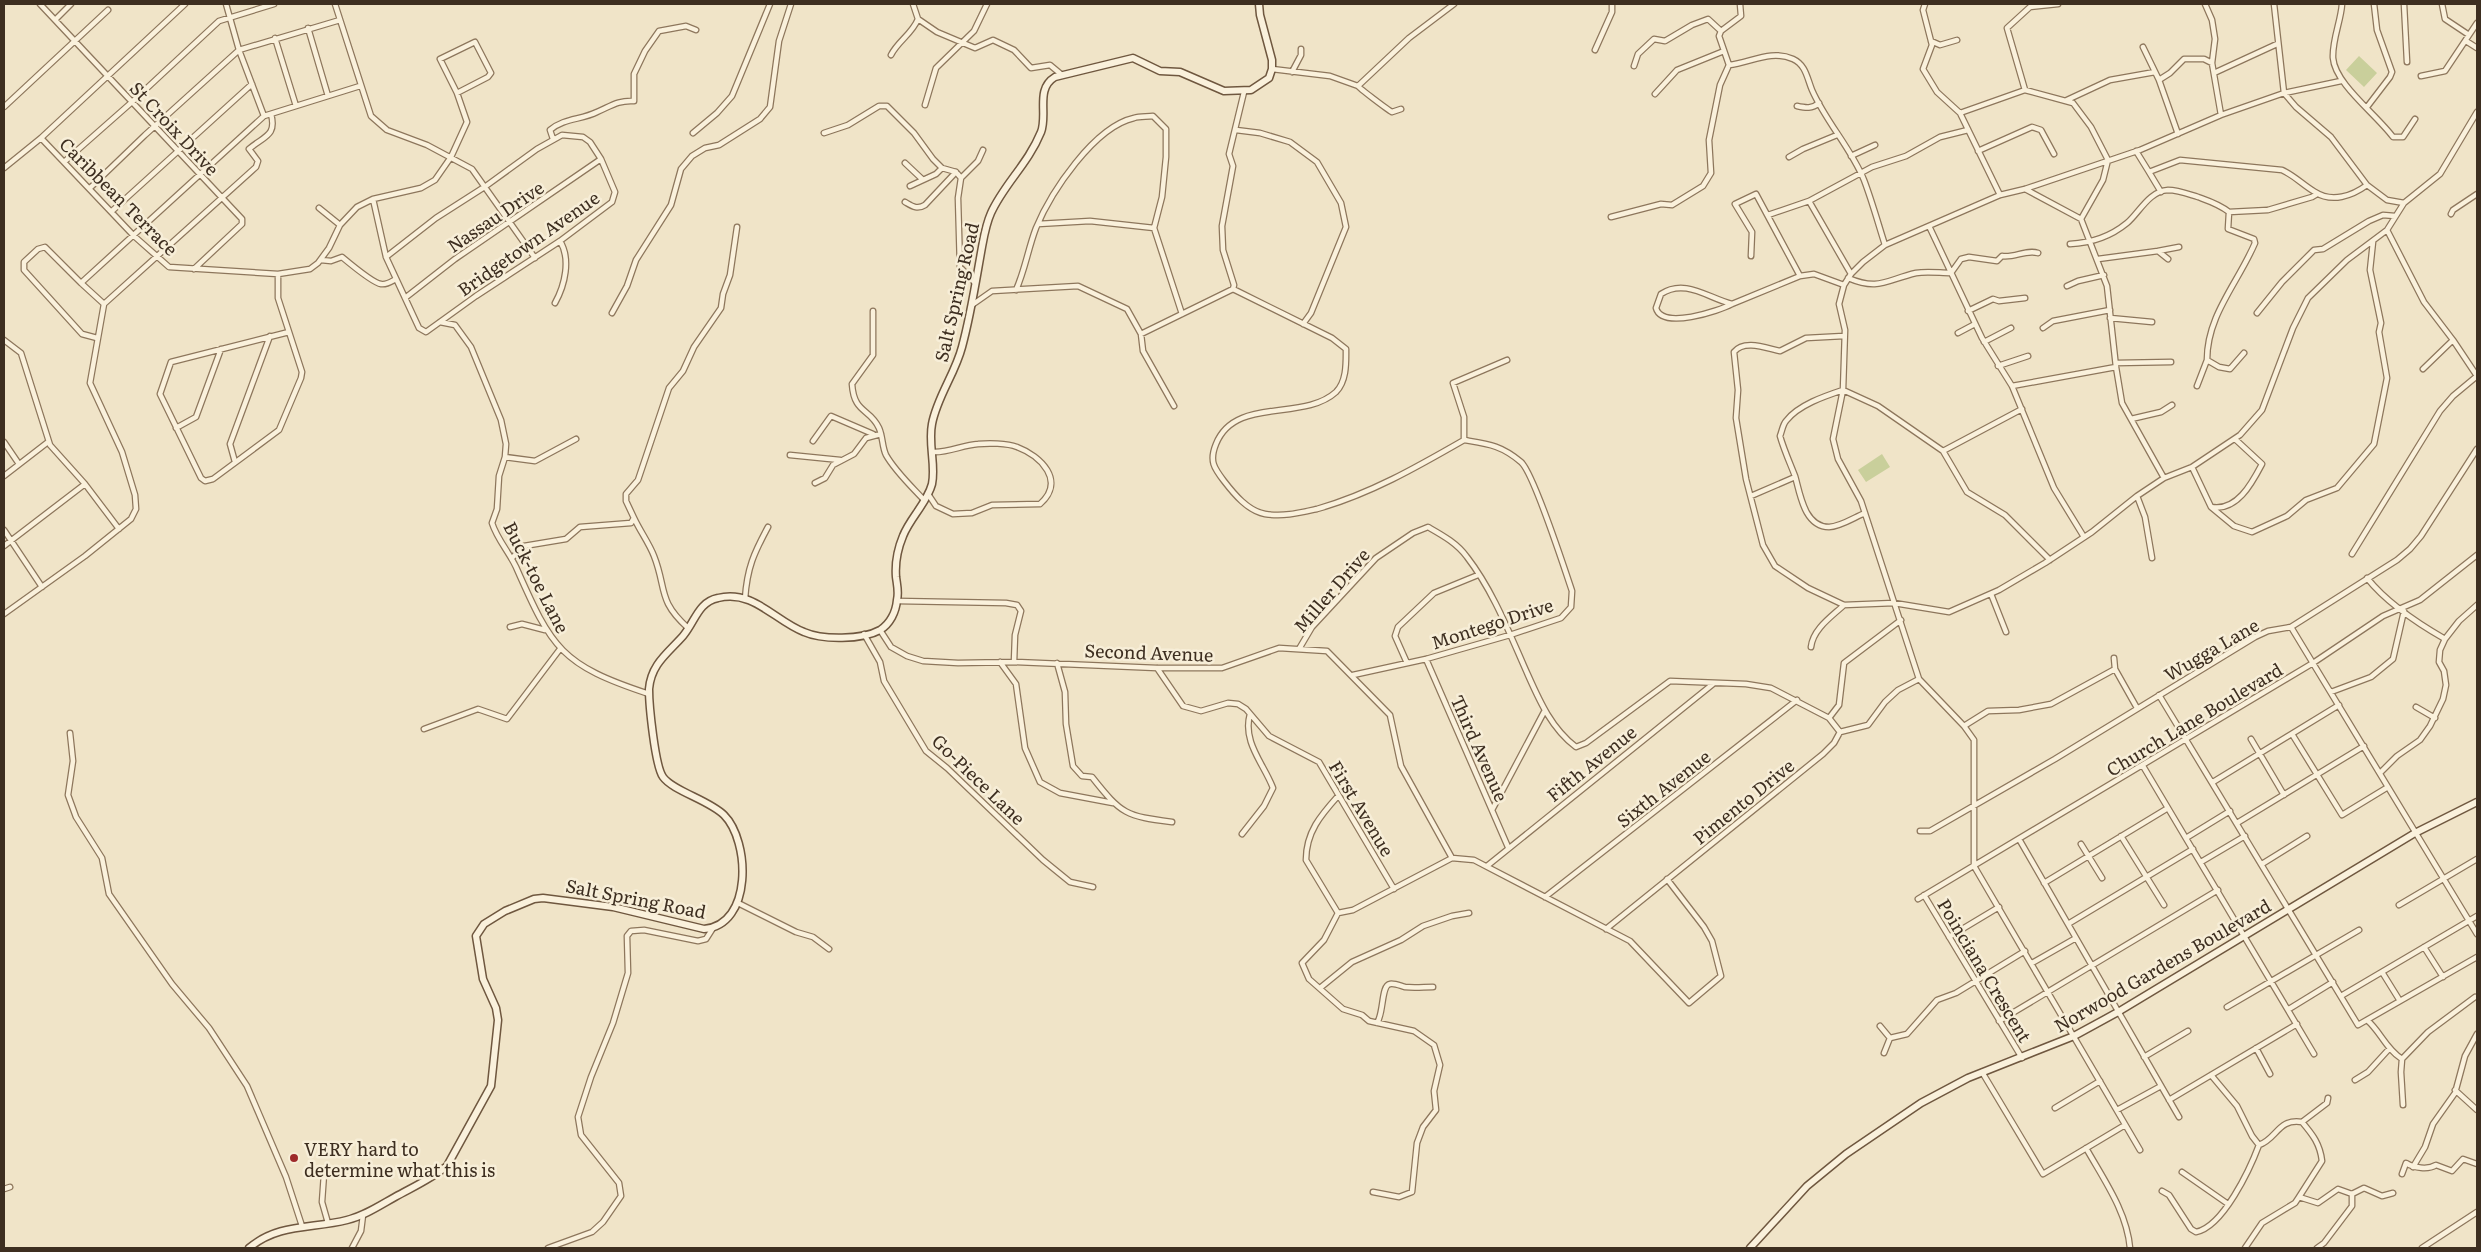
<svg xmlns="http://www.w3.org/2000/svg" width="2481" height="1252" viewBox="0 0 2481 1252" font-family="Literata,serif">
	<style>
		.garden { fill: #c9cf9b }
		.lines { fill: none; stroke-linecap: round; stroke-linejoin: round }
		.street-casing { stroke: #8d765c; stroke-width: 7 }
		.secondary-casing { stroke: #6f573f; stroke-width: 9 }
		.street { stroke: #faf1dc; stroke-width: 4.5 }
		.secondary { stroke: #faf1dc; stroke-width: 6 }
		.poi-dot { fill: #9e2a2b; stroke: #f7eed8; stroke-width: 2 }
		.labels { text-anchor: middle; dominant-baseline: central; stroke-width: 5; stroke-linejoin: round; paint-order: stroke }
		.street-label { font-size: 18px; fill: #3d2e20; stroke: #f7eed8 }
		.poi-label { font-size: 18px; fill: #3d2e20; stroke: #f7eed8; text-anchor: start }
	</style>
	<rect width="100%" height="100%" fill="#f0e4c8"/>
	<!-- garden -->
	<path class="garden" d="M2359 56 2377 73 2364 87 2346 70Z
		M1882 454 1890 467 1866 482 1858 470Z"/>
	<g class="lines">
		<defs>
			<path id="street" d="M40 4 242 219V224L194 269
				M226 4 239 50 264 116
				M335 4 371 116 387 130 427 145 472 169 535 258
				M913 4 918 19 937 32 975 48 993 40 1014 50 1031 68 1050 65 1062 75
				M1925 4 1923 10 1932 45 1923 69 1937 92 1960 113 2000 195
				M2205 4 2212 20 2215 39 2212 63 2221 115
				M2274 4 2284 93 2296 107 2331 137 2367 185 2387 200 2404 203 2440 174 2477 112
				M2342 4C2341 21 2332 40 2333 58 2335 84 2376 114 2393 137H2403L2415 119
				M2404 4 2407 62
				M2442 4 2445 19 2469 35
				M55 20 71 4
				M308 28 328 96
				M275 38 296 106
				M1931 41 1940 45 1957 40
				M2466 41 2477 48
				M2143 47 2159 80 2178 134
				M1595 50 1612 12V4
				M891 55C898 41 912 34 918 19
				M1729 65C1750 63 1771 49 1793 59 1806 65 1807 78 1812 90 1826 122 1851 148 1864 180 1872 201 1878 223 1885 245
				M1634 66 1638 54 1654 39 1665 41 1692 25 1708 19 1721 31
				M1272 69 1330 76 1358 86 1409 38 1454 4
				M1292 72 1301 55V49
				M2214 73 2277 44
				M2421 76 2445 71 2477 23
				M2159 80 2170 73 2184 59H2204L2212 63
				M1358 86C1359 88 1388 110 1392 112L1401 109
				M2025 90 2007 28 2030 7 2058 4
				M1655 94 1677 70 1724 51
				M2067 100 2110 80 2155 72
				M925 105 936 68 974 31 987 4
				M1797 106C1806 108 1812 109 1819 103
				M4 107 108 10
				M2367 107 2390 77 2392 72 2377 30 2374 4
				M1960 113 2025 90 2073 103 2091 127 2108 160 2103 180 2081 219
				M1236 130 1260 133 1290 142 1317 162 1341 203 1346 227 1311 313 1303 324
				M693 133 717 113 732 96 770 4
				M824 133 848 125 879 106H887L914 133 933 159 942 168 956 172 961 178 958 198 960 267 975 283
				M41 138 134 236 169 267 278 274 310 269 318 263 329 248 340 225 357 207 373 199 421 188 435 180 451 157 467 122 457 93 440 59 475 42 491 73 488 77 457 93
				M553 139 550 130C564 118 581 120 597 112 611 106 618 100 634 101V74L645 51 659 31 686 26 696 30
				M1978 151 2032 127 2041 130 2054 154
				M2136 151 2149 172 2180 160 2282 170C2295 176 2303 185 2315 192 2332 203 2352 196 2367 185
				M1851 156 1875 145
				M1789 157 1803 149 1837 135
				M64 162 132 102 219 21 274 4
				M905 163 922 179
				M4 168 41 138 185 4
				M2149 172 2161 192
				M961 178 978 161 983 150
				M910 186 936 174 942 168
				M90 188 145 135 239 50 340 20
				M2025 189 2081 219 2107 286 2116 367 2122 403 2164 478
				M373 199 386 257 419 328 426 332 476 296 560 241 612 202 615 192 601 159 590 142 583 137 562 135 537 149 486 186 436 218 386 257
				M1809 201 1851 274
				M905 202C912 206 917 210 925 205L956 172
				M319 208 340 225
				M112 211 252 84
				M2229 212 2268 210 2312 197 2317 194
				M2451 214 2453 210 2477 194
				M1768 215 1809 201 1872 167 1906 156 1940 137 1968 130
				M1611 217 1661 204 1672 205 1703 186 1711 173 1709 140 1720 85 1729 65 1719 36 1721 31 1741 16 1740 4
				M1038 224 1090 221 1154 228
				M1929 226 1982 338 2012 386 2054 488 2084 537
				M2387 230 2424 302 2453 340 2477 376
				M2070 244C2091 243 2110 237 2127 223 2139 213 2149 191 2168 190 2178 190 2188 194 2198 197 2209 201 2219 204 2229 212L2228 229 2254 239 2255 243C2238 283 2207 315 2207 360L2219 367 2230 369 2244 353
				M2158 251 2179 247
				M1751 256 1752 232 1735 204 1756 194 1800 276
				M2098 259 2158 251 2168 259
				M321 260 331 261 342 257C348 262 373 283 381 284 387 285 392 281 396 279
				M278 274V298L302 372 301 378 279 430 213 479 205 481 201 478 160 394 171 362 289 332
				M1848 278C1879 291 1886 280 1916 273 1927 271 1940 273 1951 273L1961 259 1969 257 1997 261 2002 256C2015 258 2026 249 2038 253
				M81 283 104 304
				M2067 286 2078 281 2104 275
				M1233 289 1332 338 1346 349C1346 362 1347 381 1336 392 1303 422 1235 396 1216 444 1209 461 1214 468 1224 481 1234 494 1248 511 1265 514 1283 517 1299 513 1317 509 1370 494 1417 467 1464 440
				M1233 289 1234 285 1223 250 1222 226 1233 166 1229 154 1244 92
				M1016 290C1025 270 1028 249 1036 228 1051 192 1094 127 1134 118 1140 116 1147 117 1153 116L1166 129V157L1162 197 1154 228 1182 314
				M405 298 455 259 601 159
				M555 303C565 285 571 259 560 241
				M1732 304C1719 311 1662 330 1656 308L1661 294C1685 278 1708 298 1732 304L1800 276 1814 274 1844 285
				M972 305 992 291 1078 286 1127 309 1141 334 1233 289
				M873 311V355L852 384C854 414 870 408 879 428 883 437 882 447 886 455 895 471 911 486 924 500
				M1968 311 1993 299 1999 301 2025 298
				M612 313 627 286 636 260 671 205 681 169 692 156 705 148 719 145 760 119 770 107 779 41 791 4
				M2257 313 2282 282 2314 250 2323 249 2369 221 2383 215 2395 216
				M2110 318 2152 322
				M440 322 455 325 471 347 501 420 506 444 505 457 499 476 497 509 492 523C497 539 509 552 516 567 552 649 561 665 649 694
				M2043 328 2053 321 2110 310
				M1958 333 1975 324
				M1141 334 1143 351 1174 406
				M1844 336 1806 338 1780 351C1766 348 1744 339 1734 352L1738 390 1736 418 1746 479 1763 545 1775 566 1808 588 1844 605 1894 603 1949 612 1999 590 2045 563 2092 532 2137 496 2164 478 2192 467 2240 435 2262 410 2293 328 2308 298 2347 260 2387 230 2404 203
				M97 338 82 334 24 270V262L38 249 45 247 81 283 264 116 360 86
				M4 340 21 353 50 445 85 484 119 529
				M1984 342 2011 328
				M2116 363 2171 362
				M1998 366 2028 356
				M2423 369 2453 340
				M2012 386 2116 367
				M2197 386 2207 360
				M2131 419 2161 412 2172 405
				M176 428 196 417 221 349
				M813 441 831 416 873 434
				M4 442 19 464
				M1943 451 1967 492 2005 515 2050 560
				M790 455 840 460
				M505 457 535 461 576 439
				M235 462 230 444 270 336
				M2192 467 2211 507C2237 512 2252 483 2262 464L2235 439
				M4 476 48 442
				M815 483 825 478 833 465 854 454 866 438 881 434
				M928 494 936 506 953 514 972 513 992 505 1040 504C1066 481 1041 456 1017 447 1007 443 988 443 978 444 962 445 949 453 932 452
				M1751 496 1795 477
				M2137 496 2145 517 2152 558
				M2211 507 2234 526 2252 532 2287 516 2306 500 2337 488 2374 444 2387 378 2379 332 2381 323 2370 270 2373 242
				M1865 513C1855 517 1840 527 1829 527 1804 527 1800 493 1795 476 1790 463 1784 450 1780 436 1782 431 1783 424 1786 421 1798 405 1825 396 1843 390L1878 406 1943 451 2022 409
				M634 518C640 531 649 543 654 556 667 589 657 600 688 628
				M4 530 42 587
				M4 546 85 484
				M2352 554 2440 411 2453 396 2477 376
				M512 558 524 546 566 539 580 527 631 523 634 518 626 501V494L638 480 669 388 683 371 694 347 721 308 723 294 730 275 737 227
				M2367 578C2387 603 2417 623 2445 639
				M1991 594 2006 632
				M745 599C747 568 754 553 768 527
				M897 601 1006 603 1017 605 1021 611 1015 635 1014 662
				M4 614 85 556 131 519 136 509 135 495 122 452 90 383 104 304 256 167 258 161 249 149C264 136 277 136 271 114
				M510 627 522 624 545 630
				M2291 627 2477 934
				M880 630 891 647 907 656 923 661 958 663 1014 662 1157 668H1222L1279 648 1327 651 1390 715 1401 766 1452 858
				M864 634 880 662 884 681 926 751 947 768 1043 860 1070 882 1093 887
				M1811 647C1813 629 1831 617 1844 605
				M1299 649 1312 627 1376 558 1413 533 1428 527C1442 535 1457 543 1467 557 1494 592 1510 635 1528 675 1540 702 1552 729 1576 747L1586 743 1670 681 1746 684 1771 688 1829 718 1840 732
				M2114 658 2115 669 2137 708
				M1426 659 1508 847
				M1000 662 1016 684 1025 748 1040 782 1060 793 1113 803
				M1057 663 1065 692 1066 724 1073 766 1082 776 1092 777C1122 815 1126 816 1172 822
				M1407 663 1395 636 1398 627 1434 593 1478 575
				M1157 668 1183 706 1201 711 1228 703 1238 704 1246 709 1269 736 1319 762 1394 889
				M1353 675 1426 659 1510 635 1561 618 1571 607 1572 591C1565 570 1533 472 1521 462 1501 445 1488 444 1464 440V417L1453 383 1507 360
				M2331 692 2371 677 2393 659 2404 611
				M2159 695 2358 1025 2477 957
				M2416 707 2435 718
				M1829 718 1839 705 1844 663 1901 620
				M1964 726 1988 711 2019 710 2051 704 2115 669
				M424 729 478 709 507 719 560 649
				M1840 732 1868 725 1885 702 1898 690 1919 679
				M70 733 73 761 68 795 76 817 102 858 109 894 172 984 209 1028 247 1086 286 1177 302 1226
				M2292 734 2342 815 2388 787
				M2251 739 2284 795
				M2143 766 2314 1054
				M2380 773 2397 756 2420 740 2430 726 2443 699 2446 685 2444 671 2439 662 2440 650 2445 639 2459 621 2477 605
				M2213 782 2339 705
				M1338 796C1321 815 1306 832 1306 860L1338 913 1353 910 1452 858 1474 860 1630 941 1689 1003 1721 976 1712 941 1704 927 1667 879
				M1492 810 1544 712
				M2237 823 2364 746
				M1920 831H1930L2055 759 2255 637 2268 631 2291 627 2397 560 2410 549 2421 536 2477 449
				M1242 834 1264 806 1273 788C1264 764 1242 742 1250 714
				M2121 836 2164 905
				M2186 838 2230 811
				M2019 839 2179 1117
				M2081 844 2102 878
				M2201 862 2245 836
				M2262 864 2307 836
				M1487 866 1713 684
				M2044 883 2168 808
				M1924 895 2022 1058
				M1545 897 1797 700
				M1918 899 2313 663 2383 616 2420 600 2477 555
				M738 903 796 932 813 937 829 949
				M2399 905 2477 859
				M1338 913 1324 940 1302 963 1309 979 1343 1009 1362 1015 1369 1021 1414 1031 1434 1045 1440 1065 1434 1091 1436 1110 1423 1127 1417 1143 1412 1192 1399 1197 1373 1192
				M2068 924 2193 849
				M1606 929 1823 754 1834 743 1840 732
				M1949 937 1999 907
				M2424 947 2443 977
				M2032 963 2076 938
				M2382 972 2400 1001
				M1320 988 1352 962 1401 940 1423 926 1452 916 1469 913
				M2341 996 2477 916
				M2227 1007 2359 930
				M2289 1009 2333 982
				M2367 1020C2381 1032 2385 1048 2402 1059L2428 1032 2475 997
				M1999 1021 2218 890
				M1377 1023C1384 1013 1381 985 1390 984 1394 983 1401 986 1405 987 1414 988 1424 987 1433 987
				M1880 1026 1890 1038
				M2256 1048 2270 1074
				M1884 1053 1890 1038 1907 1034 1937 1000 1956 993 2025 951
				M2144 1057 2188 1031
				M2402 1059 2401 1072 2403 1105
				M1982 1072 2043 1174 2125 1125
				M2211 1075 2237 1106 2252 1136 2259 1145C2277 1139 2278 1118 2302 1122 2313 1135 2320 1144 2322 1161L2299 1197 2318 1203 2338 1189 2352 1194
				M2355 1080 2368 1072 2389 1049
				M2455 1090 2477 1110
				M2169 1100 2297 1024
				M2055 1108 2100 1081
				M2117 1110 2161 1086
				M2302 1122 2327 1103 2328 1098
				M2086 1148C2104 1180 2127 1212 2130 1248
				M2140 1150 1974 866V740L1964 726 1919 679 1861 501 1838 459 1833 439 1843 390 1845 330 1839 304 1844 285 1851 274 1863 262 1885 245 2000 195 2025 189 2140 150 2221 115 2284 93 2341 81
				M2413 1167 2425 1147 2433 1124 2455 1093 2465 1056 2477 1034
				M2182 1172 2228 1204
				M324 1174 322 1202 328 1223
				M2402 1174 2406 1163C2414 1168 2428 1170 2436 1165L2452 1171 2463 1159 2477 1164
				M4 1189 10 1187
				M2162 1191 2169 1195 2191 1229 2196 1232C2223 1227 2250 1169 2259 1145
				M352 1248 361 1231 363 1215
				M548 1248 592 1232 603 1222 621 1196 619 1183 581 1135 578 1117 591 1077 613 1023 628 973 627 936 631 931 644 930 698 941 706 939 713 928
				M2245 1248 2262 1223 2295 1203 2299 1197
				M2317 1248 2324 1243 2352 1206V1194L2364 1188 2382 1196 2393 1193
				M2422 1248 2477 1212"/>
			<path id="secondary" d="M249 1248C279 1223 312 1229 347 1220 364 1216 379 1206 395 1197 413 1187 431 1179 447 1166L491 1086 498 1020 496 1008 483 979 476 936 484 924 505 911 534 899 543 898 613 907 704 929C753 925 750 841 724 815 709 800 673 791 663 777 655 766 649 705 649 689 651 664 668 653 683 636 695 622 698 602 718 598 753 589 775 621 804 632 822 640 862 640 880 630 890 624 896 612 897 600 899 592 897 585 896 577 895 564 898 548 903 536 910 518 927 503 932 484 936 465 928 444 932 424 937 397 955 374 962 347 971 314 976 280 982 247 984 236 986 224 991 213 1004 184 1028 164 1041 132 1048 114 1035 89 1055 77L1133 58 1160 71 1180 72 1224 91 1251 90 1269 78 1272 69V60L1260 15 1259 4
				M1750 1248 1807 1186 1846 1154 1921 1103 1968 1078 2074 1036 2118 1012 2415 833 2477 802"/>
		</defs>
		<!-- street casing -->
		<use href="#street" class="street-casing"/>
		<!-- secondary casing -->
		<use href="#secondary" class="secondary-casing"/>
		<!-- street -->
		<use href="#street" class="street"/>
		<!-- secondary -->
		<use href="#secondary" class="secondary"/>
	</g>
	<!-- markers -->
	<circle class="poi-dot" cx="294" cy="1158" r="5"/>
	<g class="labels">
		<!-- street labels -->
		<g class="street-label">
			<text transform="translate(175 128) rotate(47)">St Croix Drive</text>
			<text transform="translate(119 196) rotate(45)">Caribbean Terrace</text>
			<text transform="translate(495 216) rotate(-34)">Nassau Drive</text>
			<text transform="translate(528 243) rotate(-35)">Bridgetown Avenue</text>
			<text transform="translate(956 292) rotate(-77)">Salt Spring Road</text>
			<text transform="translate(537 577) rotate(63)">Buck-toe Lane</text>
			<text transform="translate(1331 590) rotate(-49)">Miller Drive</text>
			<text transform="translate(1492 623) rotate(-18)">Montego Drive</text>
			<text transform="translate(2211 649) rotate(-30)">Wugga Lane</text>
			<text transform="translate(1149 652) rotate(2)">Second Avenue</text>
			<text transform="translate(2194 719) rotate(-31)">Church Lane Boulevard</text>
			<text transform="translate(1480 748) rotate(66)">Third Avenue</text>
			<text transform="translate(1591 763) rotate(-39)">Fifth Avenue</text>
			<text transform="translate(979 779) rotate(44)">Go-Piece Lane</text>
			<text transform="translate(1663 788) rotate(-38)">Sixth Avenue</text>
			<text transform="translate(1743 801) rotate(-39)">Pimento Drive</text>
			<text transform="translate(1362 808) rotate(59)">First Avenue</text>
			<text transform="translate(636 898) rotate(11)">Salt Spring Road</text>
			<text transform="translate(2162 965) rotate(-30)">Norwood Gardens Boulevard</text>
			<text transform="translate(1985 970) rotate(59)">Poinciana Crescent</text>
		</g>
		<!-- poi labels -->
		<g class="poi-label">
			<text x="304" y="1148">VERY hard to<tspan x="304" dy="21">determine what this is</tspan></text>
		</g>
	</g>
	<!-- border -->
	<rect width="2481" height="1252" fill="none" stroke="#3d2e20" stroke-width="10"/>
</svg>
